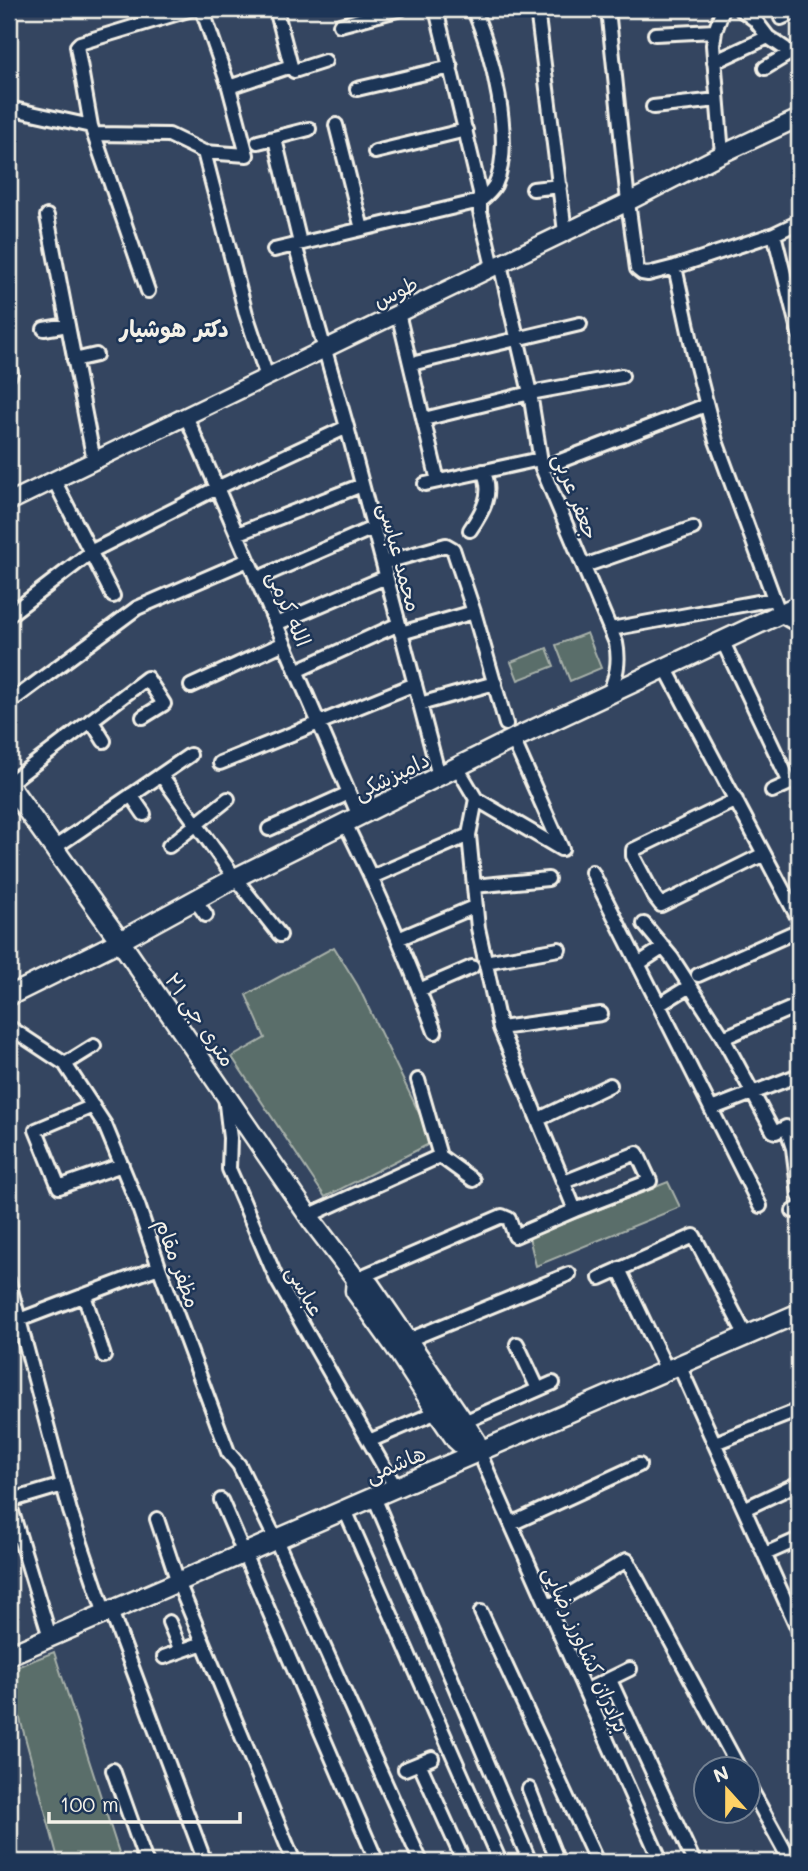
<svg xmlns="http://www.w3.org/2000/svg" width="808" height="1871" viewBox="0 0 808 1871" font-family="Mali,'Playpen Sans Arabic',sans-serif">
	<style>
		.green { fill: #5a6e6a; stroke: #a7b0a9; stroke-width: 2 }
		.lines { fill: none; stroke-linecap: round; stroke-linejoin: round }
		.minor-casing { stroke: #f4f1e8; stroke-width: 18 }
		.tertiary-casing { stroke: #f4f1e8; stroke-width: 21 }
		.secondary-casing { stroke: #f4f1e8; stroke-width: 23 }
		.minor { stroke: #1d3557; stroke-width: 12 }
		.tertiary { stroke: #1d3557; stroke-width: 16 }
		.secondary { stroke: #1d3557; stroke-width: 18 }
		.labels { text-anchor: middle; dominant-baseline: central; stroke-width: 5; stroke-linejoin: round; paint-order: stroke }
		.street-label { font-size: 21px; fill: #f4f1e8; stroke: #1d3557 }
		.neighbourhood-label { font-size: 23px; font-weight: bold; fill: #f4f1e8; stroke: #1d3557 }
	</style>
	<rect width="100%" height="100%" fill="#344560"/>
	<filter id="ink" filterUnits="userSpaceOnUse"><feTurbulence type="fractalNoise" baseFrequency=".0143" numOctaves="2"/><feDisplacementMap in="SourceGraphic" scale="14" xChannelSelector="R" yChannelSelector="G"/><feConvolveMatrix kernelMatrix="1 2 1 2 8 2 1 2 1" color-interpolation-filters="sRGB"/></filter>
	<g filter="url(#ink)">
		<!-- green -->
		<path class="green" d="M587 633 601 668 570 681 556 645Z
			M547 648 554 666 518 680 511 662Z
			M334 947 358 986 433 1142 325 1197 232 1057 265 1038 246 995Z
			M668 1182 680 1207 536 1266 529 1237Z
			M54 1652 122 1862H59L9 1678V1670Z"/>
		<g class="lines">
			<defs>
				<path id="minor" d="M276 9 291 66
					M436 9 480 192V212L493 267
					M537 9 565 232
					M608 9 628 202 637 269 642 273 648 274 675 267 774 234 799 222
					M740 9 755 20 768 37 799 58
					M781 18 799 10
					M340 25 401 9
					M655 34 715 31
					M714 62 768 37
					M291 66 294 71 325 61
					M765 68 790 53
					M229 87 291 66
					M357 89 451 67
					M653 107 717 100
					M9 108 91 126
					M336 125 362 229
					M95 134 169 135 204 152 247 155 229 87 202 9
					M275 139 300 243
					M258 142 309 129
					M204 152 246 314 267 377
					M375 152 466 130
					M722 154 713 45 715 31 723 9
					M533 189 560 186
					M47 216 94 461
					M774 234 799 334
					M295 245 347 427 439 776
					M274 250 480 201C486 196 491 192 495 185 515 144 492 48 473 9
					M500 264 530 393 542 468 616 643C620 663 616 676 609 694
					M675 267 694 355 716 441 780 615 799 626
					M148 291 91 126 77 46 80 43 192 9
					M398 313 438 481
					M44 329 68 325
					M74 360 96 355
					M411 364 580 324
					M9 367 11 373 9 376
					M186 416 359 816
					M424 419 530 393 622 376
					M542 468 706 405
					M54 480 113 596
					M425 484 540 459
					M470 530C483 511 494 493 483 471
					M237 534 362 485
					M383 563 446 545 453 549 474 612 506 724
					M584 566 693 528
					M256 579 373 528
					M9 615 94 550 217 488 347 427
					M276 624 386 577
					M611 629 774 599
					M401 633 474 612
					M723 642 790 783 772 791
					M666 669 799 920
					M296 671 399 624
					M191 686 284 643
					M9 703 137 608 248 560
					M420 704 495 683
					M91 720 104 741
					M513 739 562 849
					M220 763 415 684
					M457 767 476 799 469 835 478 928 500 1028 575 1210
					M161 775 235 878 280 935
					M9 783 147 678 164 704 143 717
					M131 795 144 814
					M476 799 561 849
					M736 800 633 850V856L654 896 661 905 764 854
					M345 823C379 891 409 961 435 1032
					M269 829 349 793
					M169 846 228 799
					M54 848 190 755
					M592 872 760 1206
					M372 877 469 835
					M474 886 548 879
					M195 900 206 915
					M644 924 672 958 721 1034 773 1131 776 1132 786 1127 793 1148 799 1196
					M398 939 476 906
					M485 962 559 949
					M638 964 664 947
					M698 975 799 930
					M419 990 472 967
					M659 1005 690 986
					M9 1027 65 1064 105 1125 138 1205 159 1267 228 1452 239 1465 276 1540 421 1862
					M500 1028 601 1014
					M723 1038 799 1005
					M65 1064 94 1046
					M418 1080 440 1156 473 1180
					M225 1096 230 1138 229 1169 237 1187 277 1280 396 1488
					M93 1106 36 1130 59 1187 122 1165
					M711 1109 799 1075
					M539 1119 610 1085
					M793 1211 799 1209
					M308 1216 440 1156
					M619 1269 667 1370
					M600 1278 694 1236 746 1336
					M356 1279 502 1216 509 1219 515 1236 575 1210 650 1181 637 1153 564 1182
					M9 1282 70 1511 105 1614
					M84 1295 104 1356
					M19 1320 159 1267
					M401 1343 569 1274
					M517 1344 538 1389
					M679 1365 799 1631
					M464 1422 553 1383
					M369 1441 437 1412
					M715 1443 794 1412
					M479 1452 661 1862
					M374 1497 530 1862
					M221 1500 377 1862
					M9 1501 63 1485
					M9 1502 50 1637
					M744 1509 799 1483
					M345 1510 500 1862
					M157 1519 178 1582 294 1862
					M511 1524 639 1465
					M765 1554 799 1539
					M548 1607 627 1560 740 1770
					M111 1611 205 1862
					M481 1612 597 1862
					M169 1622 181 1651
					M164 1657 203 1643
					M610 1680 694 1862
					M585 1691 630 1669
					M420 1765 464 1862
					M405 1769 432 1758
					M113 1770 146 1862
					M748 1784 791 1862
					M529 1789 558 1862"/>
				<path id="tertiary" d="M9 502 628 202 722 154 799 118"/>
				<path id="secondary" d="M9 785 120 941 312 1221 356 1279 370 1285 464 1422 476 1441 479 1452
					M9 996 120 941 235 878 513 739 799 605
					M356 1279 355 1291 395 1347 437 1412 456 1440 465 1448 479 1452
					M9 1655 799 1313"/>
			</defs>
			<!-- minor casing -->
			<use href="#minor" class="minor-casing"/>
			<!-- tertiary casing -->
			<use href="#tertiary" class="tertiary-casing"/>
			<!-- secondary casing -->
			<use href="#secondary" class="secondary-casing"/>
			<!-- minor -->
			<use href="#minor" class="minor"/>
			<!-- tertiary -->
			<use href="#tertiary" class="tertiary"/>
			<!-- secondary -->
			<use href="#secondary" class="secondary"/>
		</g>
	</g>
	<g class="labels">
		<!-- street labels -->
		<g class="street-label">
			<text transform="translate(395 291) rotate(-26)">طوس</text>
			<text transform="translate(577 496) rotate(69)">جعفر عربی</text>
			<text transform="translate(401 557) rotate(75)">محمد عباسی</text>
			<text transform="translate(290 608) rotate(67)">الله کرمی</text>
			<text transform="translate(391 775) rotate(-26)">دامپزشکی</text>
			<text transform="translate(201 1019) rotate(56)">۲۱ متری جی</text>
			<text transform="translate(179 1263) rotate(70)">مظفر مقام</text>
			<text transform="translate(306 1290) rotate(61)">عباسی</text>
			<text transform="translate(395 1463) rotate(-23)">هاشمی</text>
			<text transform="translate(587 1649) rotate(66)">برادران کشاورز رضایی</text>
		</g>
		<!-- neighbourhood labels -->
		<g class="neighbourhood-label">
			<text x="174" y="328">دکتر هوشیار</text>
		</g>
	</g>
	<!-- margin -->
	<rect width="808" height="1871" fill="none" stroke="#1d3557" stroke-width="35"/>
	<rect x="18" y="18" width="773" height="1836" fill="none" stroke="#f4f1e8" stroke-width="2.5" filter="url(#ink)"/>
	<!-- north arrow -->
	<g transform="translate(727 1790) rotate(339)"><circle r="33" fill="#1d3557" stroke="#738091" stroke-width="2"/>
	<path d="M0-5L12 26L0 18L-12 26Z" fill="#ffd166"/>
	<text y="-10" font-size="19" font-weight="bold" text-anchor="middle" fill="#f4f1e8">N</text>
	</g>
	<!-- scale -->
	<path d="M49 1812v10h191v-10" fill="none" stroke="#f4f1e8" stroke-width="3.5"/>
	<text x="60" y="1812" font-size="21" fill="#f4f1e8" stroke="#1d3557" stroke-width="5" paint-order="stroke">100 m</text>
</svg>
